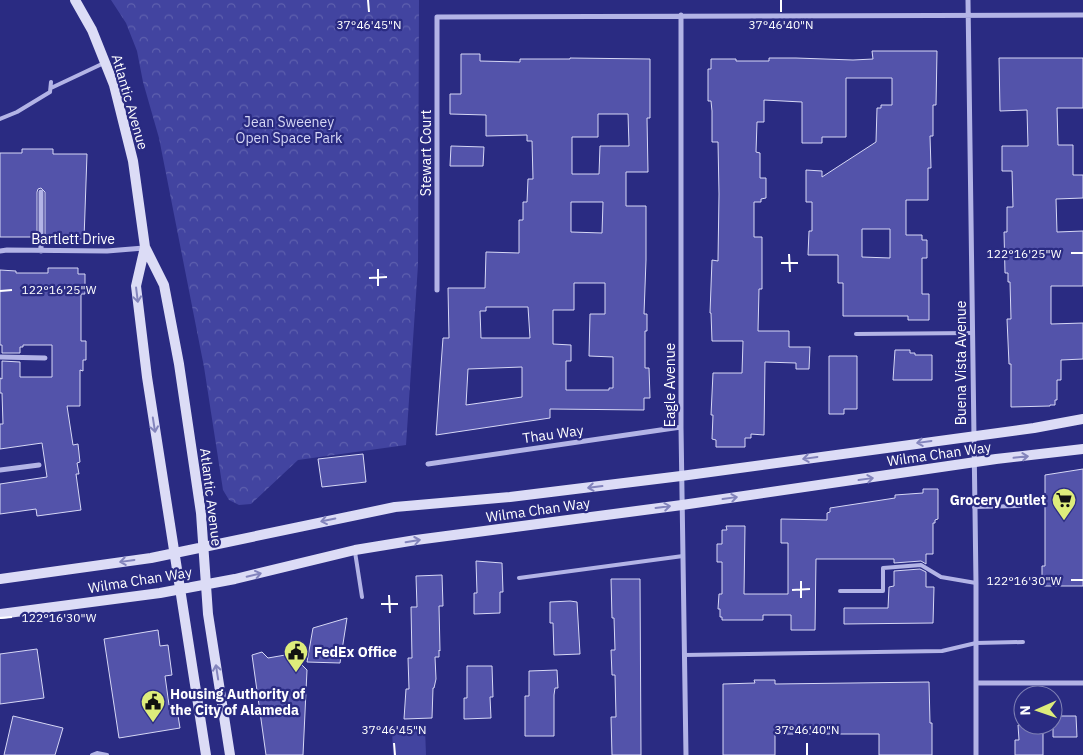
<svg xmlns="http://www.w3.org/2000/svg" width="1083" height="755" viewBox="0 0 1083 755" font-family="'IBM Plex Sans',sans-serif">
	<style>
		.grass { fill: #4244a0 }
		.forest { fill: url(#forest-crowns) }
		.building { fill: #5353aa; stroke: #d6d7f5; fill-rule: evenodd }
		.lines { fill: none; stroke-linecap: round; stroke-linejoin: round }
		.lane { stroke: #b3b4e6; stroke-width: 4 }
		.street { stroke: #b3b4e6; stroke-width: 5 }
		.secondary { stroke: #dcdcf6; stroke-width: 10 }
		.oneway { stroke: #8384bc }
		.ticks { fill: none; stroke: #fff; stroke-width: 2 }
		.labels { text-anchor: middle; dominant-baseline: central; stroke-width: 4.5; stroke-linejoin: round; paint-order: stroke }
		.street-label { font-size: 14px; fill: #fff; stroke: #2a2b82 }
		.park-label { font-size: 14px; fill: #d6d7f5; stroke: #2a2b82 }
		.poi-label { font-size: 14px; font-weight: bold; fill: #fff; stroke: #2a2b82; text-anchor: start }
		.ticks-label { font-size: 12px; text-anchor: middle; fill: #fff; stroke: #2a2b82; stroke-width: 4.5; stroke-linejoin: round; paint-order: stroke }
	</style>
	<defs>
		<pattern id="forest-crowns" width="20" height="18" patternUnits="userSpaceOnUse" patternTransform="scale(1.25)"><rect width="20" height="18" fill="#4244a0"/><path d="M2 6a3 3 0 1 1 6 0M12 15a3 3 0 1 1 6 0" fill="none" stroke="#5e60ae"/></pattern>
	</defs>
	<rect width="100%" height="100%" fill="#2a2b82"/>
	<!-- grass -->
	<path class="grass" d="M392 727H425L426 755H393Z"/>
	<!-- forest -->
	<path class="forest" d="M111 0H419L418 265 406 445 298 460 251 504 239 505 229 500 223 490 204 367 159 138 143 82 137 51 126 23Z"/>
	<!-- building -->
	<path class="building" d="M872 51H937L936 105H933V136H930L931 168H928V200H906V235H922V240H927V258H922V294H929V320H908V316H843V283H838V255H808L809 231H812V202H806V170L822 171V177L876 142 877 108H881V105H892V78H846V137H822V143H802V102L764 100V122H757L756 152 760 153V178H766V198L761 199V202H754V237H762V289H759L758 331H789V347H810L809 369H796V363L765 362 764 435 751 434V438H745V447H716V440L712 439 713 415H711L713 373H742L743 341H712L711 313H710L712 260 718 261 719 194 718 142H712V111L711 101H708V69H711V59H736V61H769V58H796L853 60 873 59ZM862 229H890V258L862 257Z
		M461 54H480V61L520 62V59H570V58L650 59V118H647L648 172H626V206H646V260L644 314H647V331H645V368H649L650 398H644V410L550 409V418L436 435 443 338H449L448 288H485L486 252 519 253V220H523V202H527L528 179H533L532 141H527V135L486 136V115L450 114V94H461ZM598 114H628L629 146H600L599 174H572V137H598ZM571 202H603L602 233 571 232ZM574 283H605V314H590L589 356 613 357V388H609V390H566V361H571V345L553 344V310H574ZM486 307H528L530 338H481L480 311H486ZM522 367V397L466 405 468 369Z
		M999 58H1083V108H1057L1058 145H1073V175H1083V198L1056 199 1057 232 1083 231V286H1051V324L1083 323V359L1061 360V380H1057V400H1055V405H1050V406L1011 407V364H1009L1007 319H1011L1010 282H1008V273H1005L1004 232H1007V207H1013L1012 171H1002V146H1028L1027 110 1000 111Z
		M451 146 484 147 483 166H450Z
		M22 149H53V154H87L84 239 45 237V192L41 188 38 189 37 192V237H0V153H22Z
		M48 268H78V274H85V294H81V341H86V360H83V371L80 370V406H67L73 445 78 444 80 462 77 463 79 474H76L81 510 37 516 36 509 0 514V484L47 477 42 443 0 449V424H3L2 393H0V378L2 379V361L20 362V377H52V345H23V347H20V353H2V345H0V270L16 271V273H48Z
		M895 350H910V353H915V355H932V380H893Z
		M829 356H857V409H844V414H829Z
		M363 454 366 482 322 487 318 459Z
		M1083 469V586H1042V566H1045V475Z
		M923 489H938V519L935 520V523H933V554H926V564L921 561 894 563V559H816L815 630H791V615H763V620H722V617H720V609H718L719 594H722V562H717V544H722V530H727L726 526H745L744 594H788V543H781V519L827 520V513L830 512V508L895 498V495L923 493Z
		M476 561 502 563 503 592H500V613L474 614V593H477Z
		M920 569 926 572V587H934L933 623 844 624V608H888L889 587 894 586V571Z
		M442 575 443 606H439L440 651 439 650V657H435L436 679 434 688H433L432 718 404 719 406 689H409L408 658H412L411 607H417L416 576Z
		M611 579H640L641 755H612L611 717H616L615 675H612L611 650H615L614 618H612Z
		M570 601 577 602 580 654 554 655 553 623H550V602Z
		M347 618 340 663 307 662 313 628Z
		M158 630 160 646 168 645 172 675 165 676 169 705 176 703 180 728 119 738 104 639Z
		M37 649 44 698 0 704V654Z
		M262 652 268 658 291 654 307 670 303 755H266L252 655Z
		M467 666H492L493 697H490L491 718 464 719V698H467Z
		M557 670 558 688H555L554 695V736H525V696H529V671Z
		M754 680H775V684L929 682 930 723H932V755H879V734H775V755H723V684L755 683Z
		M13 716 63 728 55 755H4Z
		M1053 716H1076L1077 737H1053Z
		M1018 725H1043V755H1015V740H1019Z"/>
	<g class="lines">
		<!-- lane -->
		<path class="lane" d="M51 88 104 63
			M0 119 17 112 50 92 51 82
			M856 334 972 333
			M974 507 1020 506
			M355 552 362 597
			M519 578 683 556
			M840 591H883V568L921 565 941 577 976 583
			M684 655 942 651 976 643 1023 642
			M92 755 97 753 107 755"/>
		<!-- street -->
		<path class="street" d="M968 0 976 583V755
			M681 15V427L686 755
			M0 251 7 250 107 251 144 248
			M41 251V192
			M437 290V17L1083 15
			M0 357 45 358
			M428 464 681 427
			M0 470 39 465
			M976 683H1083"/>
		<!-- secondary -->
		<path class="secondary" d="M75 0 92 30 114 85 133 161 145 247 164 285 179 364 201 513 208 614 230 755
			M145 247 136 286 147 377 206 755
			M0 579 151 558 395 507 510 497 681 476 1034 428 1083 419
			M0 614 160 593 235 579 355 550 416 540 682 505 996 459 1083 449"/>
	</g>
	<!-- one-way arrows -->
	<defs><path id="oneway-shaft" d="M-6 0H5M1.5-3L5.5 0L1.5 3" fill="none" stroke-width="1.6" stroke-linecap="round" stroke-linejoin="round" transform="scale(1.25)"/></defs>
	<g class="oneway">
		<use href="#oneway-shaft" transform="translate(137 295) rotate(83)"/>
		<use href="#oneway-shaft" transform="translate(154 425) rotate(81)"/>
		<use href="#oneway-shaft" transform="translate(924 442) rotate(172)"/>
		<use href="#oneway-shaft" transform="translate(1021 457) rotate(-6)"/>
		<use href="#oneway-shaft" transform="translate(810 458) rotate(172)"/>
		<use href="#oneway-shaft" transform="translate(866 479) rotate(-8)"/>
		<use href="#oneway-shaft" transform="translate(595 487) rotate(173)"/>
		<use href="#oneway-shaft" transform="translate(730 498) rotate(-8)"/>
		<use href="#oneway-shaft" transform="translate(663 507) rotate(-7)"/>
		<use href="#oneway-shaft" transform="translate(328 520) rotate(168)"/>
		<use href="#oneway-shaft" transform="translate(413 541) rotate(-9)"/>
		<use href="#oneway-shaft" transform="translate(127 561) rotate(172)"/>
		<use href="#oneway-shaft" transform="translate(254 575) rotate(-13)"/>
		<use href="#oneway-shaft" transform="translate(217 672) rotate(-99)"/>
	</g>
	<!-- ticks -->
	<path class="ticks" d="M368 0 369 12M781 0V12M1071 253H1083M789 254 790 272M781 263H798M378 269V286M369 278 387 277M0 291 12 290M1071 580H1083M801 581V598M792 590 810 589M389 595 390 613M381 604H398M0 618 12 617M394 743 395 755M807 743V755"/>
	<!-- icons -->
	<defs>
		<symbol id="supermarket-pin" viewBox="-11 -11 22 30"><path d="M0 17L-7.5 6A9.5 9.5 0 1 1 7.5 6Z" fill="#ddec7b" stroke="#2a2b82"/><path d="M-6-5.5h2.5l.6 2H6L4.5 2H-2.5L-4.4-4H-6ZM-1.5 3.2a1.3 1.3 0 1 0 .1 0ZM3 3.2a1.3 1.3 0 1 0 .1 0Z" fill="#111"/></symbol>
		<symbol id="civic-pin" viewBox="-11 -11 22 30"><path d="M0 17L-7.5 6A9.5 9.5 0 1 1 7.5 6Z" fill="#ddec7b" stroke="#2a2b82"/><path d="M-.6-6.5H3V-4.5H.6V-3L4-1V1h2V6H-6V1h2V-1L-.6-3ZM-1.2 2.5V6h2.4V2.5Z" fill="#111"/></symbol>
	</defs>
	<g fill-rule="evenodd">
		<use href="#supermarket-pin" x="1050" y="486" width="28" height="38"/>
		<use href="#civic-pin" x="282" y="638" width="28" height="38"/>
		<use href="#civic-pin" x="139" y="688" width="28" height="38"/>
	</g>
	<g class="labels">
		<!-- street labels -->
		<g class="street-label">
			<text transform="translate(130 102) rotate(74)">Atlantic Avenue</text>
			<text transform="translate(426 153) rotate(-90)">Stewart Court</text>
			<text x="73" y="239">Bartlett Drive</text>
			<text transform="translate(961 363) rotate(-90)">Buena Vista Avenue</text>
			<text transform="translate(670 385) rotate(-90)">Eagle Avenue</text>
			<text transform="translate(553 434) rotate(-8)">Thau Way</text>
			<text transform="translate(939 454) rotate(-8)">Wilma Chan Way</text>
			<text transform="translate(211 497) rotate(83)">Atlantic Avenue</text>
			<text transform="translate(538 510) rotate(-8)">Wilma Chan Way</text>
			<text transform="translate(140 580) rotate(-9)">Wilma Chan Way</text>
		</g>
		<!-- park labels -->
		<g class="park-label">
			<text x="289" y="122">Jean Sweeney<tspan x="289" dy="16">Open Space Park</tspan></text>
		</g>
		<!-- poi labels -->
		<g class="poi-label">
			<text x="1046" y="500" text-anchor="end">Grocery Outlet</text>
			<text x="314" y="652">FedEx Office</text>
			<text x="170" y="694">Housing Authority of<tspan x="170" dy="16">the City of Alameda</tspan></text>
		</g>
	</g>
	<g class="ticks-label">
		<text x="369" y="29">37°46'45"N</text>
		<text x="781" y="29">37°46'40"N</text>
		<text x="1024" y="258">122°16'25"W</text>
		<text x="59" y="294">122°16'25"W</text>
		<text x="1024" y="585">122°16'30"W</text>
		<text x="59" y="622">122°16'30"W</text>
		<text x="394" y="734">37°46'45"N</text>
		<text x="807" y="734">37°46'40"N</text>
	</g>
	<!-- north arrow -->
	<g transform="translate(1038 710) rotate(268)"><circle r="24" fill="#2a2b82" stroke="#7f80b4"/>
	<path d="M0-4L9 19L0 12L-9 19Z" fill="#ddec7b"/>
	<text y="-8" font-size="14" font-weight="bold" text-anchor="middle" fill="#ffffff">N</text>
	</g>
</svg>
